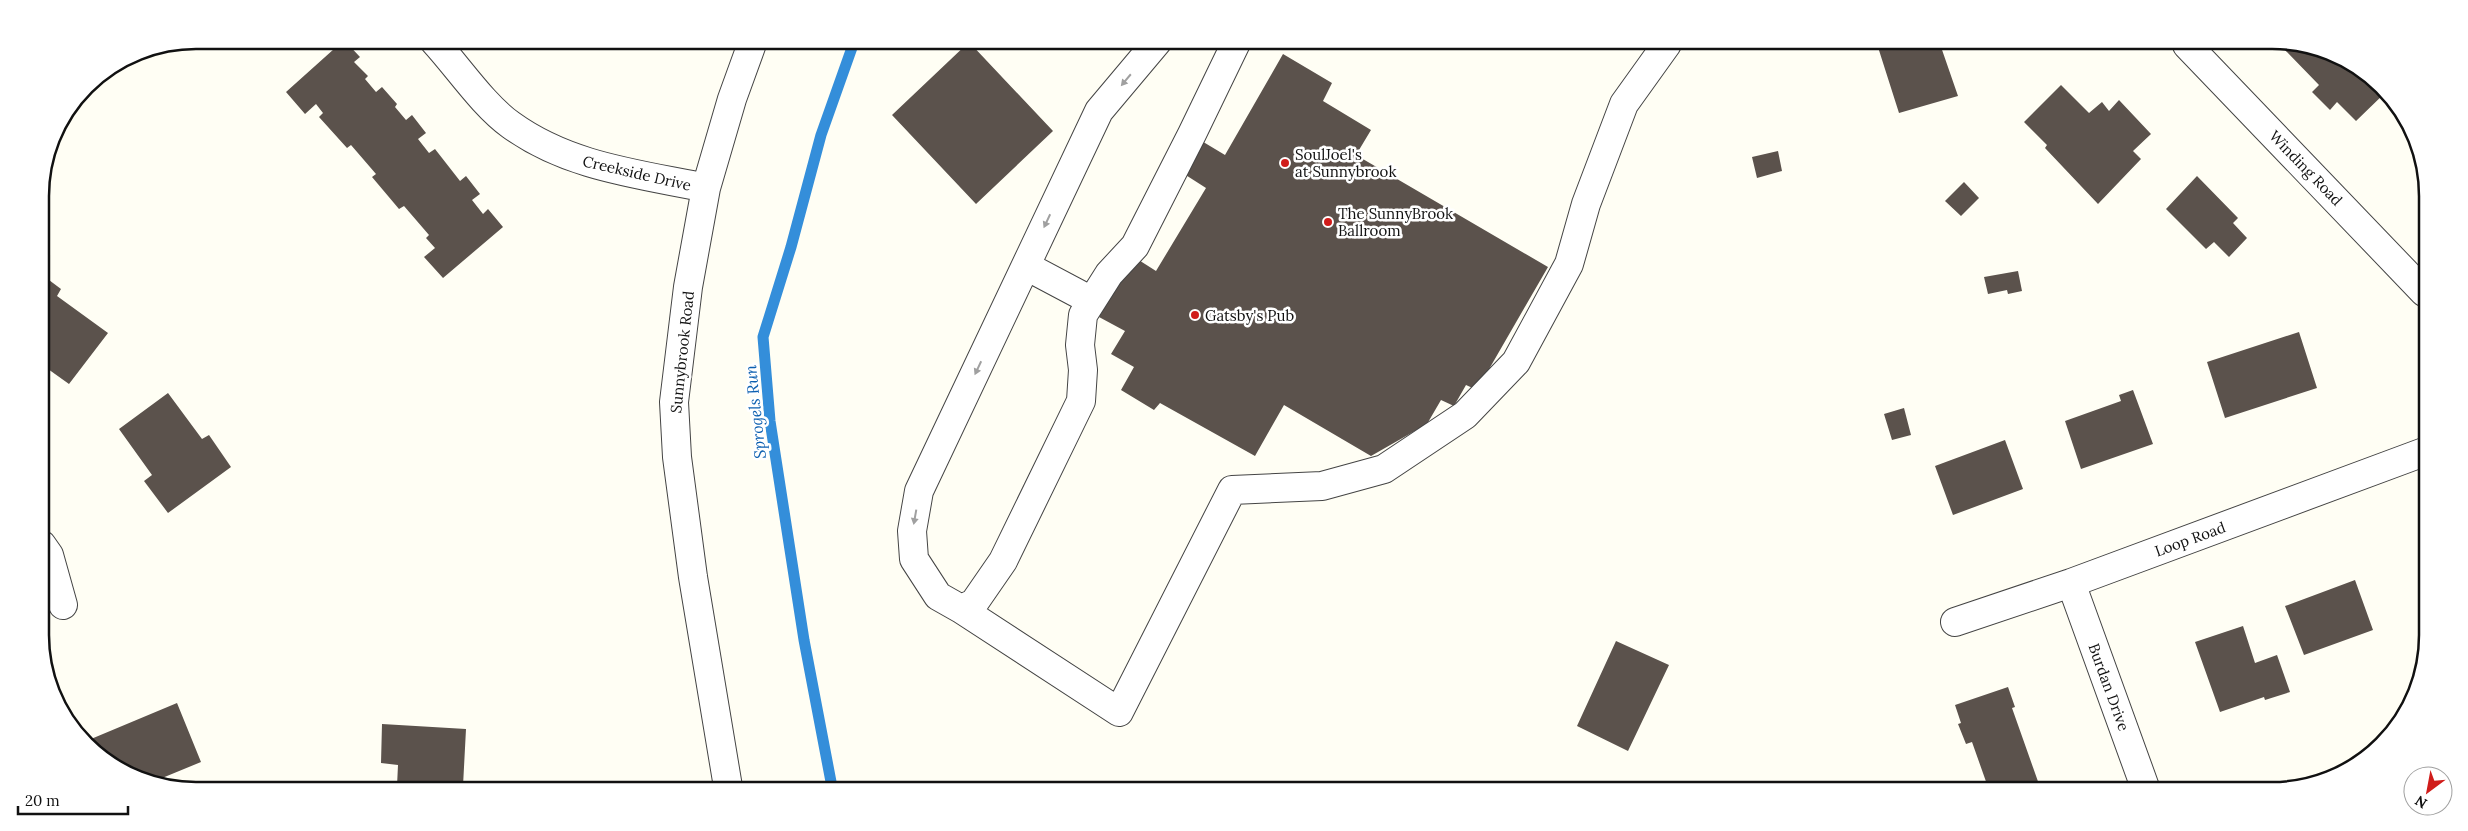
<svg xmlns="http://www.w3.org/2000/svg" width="2468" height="831" viewBox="0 0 2468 831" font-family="Lora,serif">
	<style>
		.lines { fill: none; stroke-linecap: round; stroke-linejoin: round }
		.stream { stroke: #348eda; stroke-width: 11 }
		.building { fill: #5b524c }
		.minor-casing { stroke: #444; stroke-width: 30 }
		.minor { stroke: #fff; stroke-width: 28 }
		.oneway { fill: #a0a0a0 }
		.poi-dot { fill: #d01c1a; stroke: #fff; stroke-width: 2 }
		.labels { text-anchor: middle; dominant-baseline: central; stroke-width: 5; stroke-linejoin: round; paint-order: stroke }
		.poi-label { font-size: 15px; fill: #111; stroke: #fff; text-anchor: start }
		.street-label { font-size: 15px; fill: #111; stroke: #fff }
		.water-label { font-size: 16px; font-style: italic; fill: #0c5fb0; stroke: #fff }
		.rim { fill: none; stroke: #111; stroke-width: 2.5 }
	</style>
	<rect width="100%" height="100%" fill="#fffef4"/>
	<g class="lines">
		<!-- stream -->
		<path class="stream" d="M832 787 804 640 770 421 763 337 791 247 821 135 854 42"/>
	</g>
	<!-- building -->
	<path class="building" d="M344 40 360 57 354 62 368 76 365 79 376 92 382 87 397 104 395 107 406 120 412 115 426 133 418 139 429 153 435 149 460 181 466 176 480 194 472 200 483 214 488 209 503 227 443 278 424 257 435 248 426 238 429 235 404 206 399 209 372 177 376 174 351 145 347 148 319 117 323 113 316 104 305 114 286 92Z
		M969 42 1053 131 976 204 892 115Z
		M1877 44H1940L1958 96 1899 113Z
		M2284 45H2313L2351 61 2387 91 2356 121 2337 102 2330 110 2312 92 2319 85 2282 47Z
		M1283 54 1332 83 1323 101 1371 130 1356 155 1548 267 1477 390 1466 385 1454 406 1441 400 1427 424 1371 456 1284 405 1255 456 1160 403 1154 410 1121 390 1134 367 1111 354 1125 331 1099 317 1134 257 1156 271 1206 188 1181 172 1200 140 1225 155Z
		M2061 85 2089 113 2102 102 2109 111 2119 100 2151 134 2133 151 2141 159 2098 204 2045 148 2047 145 2024 122Z
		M1778 151 1782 171 1757 178 1752 157Z
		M2197 176 2238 218 2233 223 2247 238 2229 257 2214 242 2206 249 2166 209Z
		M1964 182 1979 198 1961 216 1945 201Z
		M2018 271 2022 291 2008 294 2007 290 1988 294 1984 277Z
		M41 274 61 289 57 296 108 333 69 384 41 364Z
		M2299 332 2317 388 2225 418 2207 362Z
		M2133 390 2153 444 2081 469 2065 421 2121 401 2119 395Z
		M168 393 202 439 209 435 231 467 168 513 144 481 152 475 119 429Z
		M1904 408 1911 435 1892 440 1884 414Z
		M2005 440 2023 489 1953 515 1935 466Z
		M2355 580 2373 630 2304 655 2285 606Z
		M2243 626 2255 663 2277 655 2290 692 2265 700 2264 697 2220 712 2195 642Z
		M1616 641 1669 665 1628 751 1577 726Z
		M2008 687 2015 707 2012 708 2041 790H1989L1972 742 1966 744 1958 724 1961 723 1955 705Z
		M177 703 201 762 150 783 109 765 98 755 91 739Z
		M382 724 466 729 463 786H397L398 765 381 763Z
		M2303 781 2305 785 2287 790V789Z"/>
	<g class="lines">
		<defs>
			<path id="minor" d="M434 41C458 67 483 105 511 125 569 167 639 174 706 188
				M1157 42 1099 111 919 491 912 531 914 559 938 596 961 609 974 603 1003 561 1081 401 1083 370 1080 345 1083 315 1109 274 1135 246 1192 134 1236 43
				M2187 45 2424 292
				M1026 266 1092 301
				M42 545 49 555 63 605
				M2071 583 2146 790
				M961 609 1119 712 1232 490 1322 486 1384 469 1465 415 1516 362 1569 264 1586 204 1624 104 1667 44
				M1955 622 2071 583 2424 452
				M728 787 693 577 677 457 674 402 688 287 706 188 732 99 753 41"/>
		</defs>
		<!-- minor casing -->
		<use href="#minor" class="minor-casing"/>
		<!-- minor -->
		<use href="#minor" class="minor"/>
	</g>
	<!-- one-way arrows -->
	<defs><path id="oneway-solid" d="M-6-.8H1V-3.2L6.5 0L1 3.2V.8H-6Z" transform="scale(1.25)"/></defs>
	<g class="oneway">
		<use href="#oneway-solid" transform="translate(1126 80) rotate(130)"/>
		<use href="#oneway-solid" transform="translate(1047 221) rotate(115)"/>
		<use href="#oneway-solid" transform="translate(978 368) rotate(115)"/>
		<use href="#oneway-solid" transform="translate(915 517) rotate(100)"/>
	</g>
	<!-- markers -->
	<g class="poi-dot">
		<circle cx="1285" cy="163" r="5"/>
		<circle cx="1328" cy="222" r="5"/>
		<circle cx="1195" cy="315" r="5"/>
	</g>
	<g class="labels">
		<!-- poi labels -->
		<g class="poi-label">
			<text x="1295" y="154">SoulJoel's<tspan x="1295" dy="17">at Sunnybrook</tspan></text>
			<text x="1338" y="213">The SunnyBrook<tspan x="1338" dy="17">Ballroom</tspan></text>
			<text x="1205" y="315">Gatsby's Pub</text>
		</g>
		<!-- street labels -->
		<g class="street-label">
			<text transform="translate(2306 168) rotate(46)">Winding Road</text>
			<text transform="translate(637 173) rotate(13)">Creekside Drive</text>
			<text transform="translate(682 352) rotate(-84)">Sunnybrook Road</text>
			<text transform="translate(2190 539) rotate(-20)">Loop Road</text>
			<text transform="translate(2109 687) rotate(70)">Burdan Drive</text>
		</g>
		<!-- water labels -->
		<g class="water-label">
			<text transform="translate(755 412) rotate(-96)">Sprogels Run</text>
		</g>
	</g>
	<!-- crop -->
	<path d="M0 0H2468V831H0ZM196 49H2272A147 147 0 0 1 2419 196V635A147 147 0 0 1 2272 782H196A147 147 0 0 1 49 635V196A147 147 0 0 1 196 49Z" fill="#fff" fill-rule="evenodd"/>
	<path class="rim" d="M196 49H2272A147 147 0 0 1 2419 196V635A147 147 0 0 1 2272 782H196A147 147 0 0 1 49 635V196A147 147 0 0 1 196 49Z"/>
	<!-- north arrow -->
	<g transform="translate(2428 791) rotate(212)"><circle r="24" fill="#ffffff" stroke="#a0a0a0"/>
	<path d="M0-4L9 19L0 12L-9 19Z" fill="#d01c1a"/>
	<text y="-8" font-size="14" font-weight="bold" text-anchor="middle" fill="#111111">N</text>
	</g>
	<!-- scale -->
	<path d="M18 806v8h110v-8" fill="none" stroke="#111111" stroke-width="2.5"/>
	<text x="25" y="806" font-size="15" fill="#111111" stroke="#ffffff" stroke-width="4" paint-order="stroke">20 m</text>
</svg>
